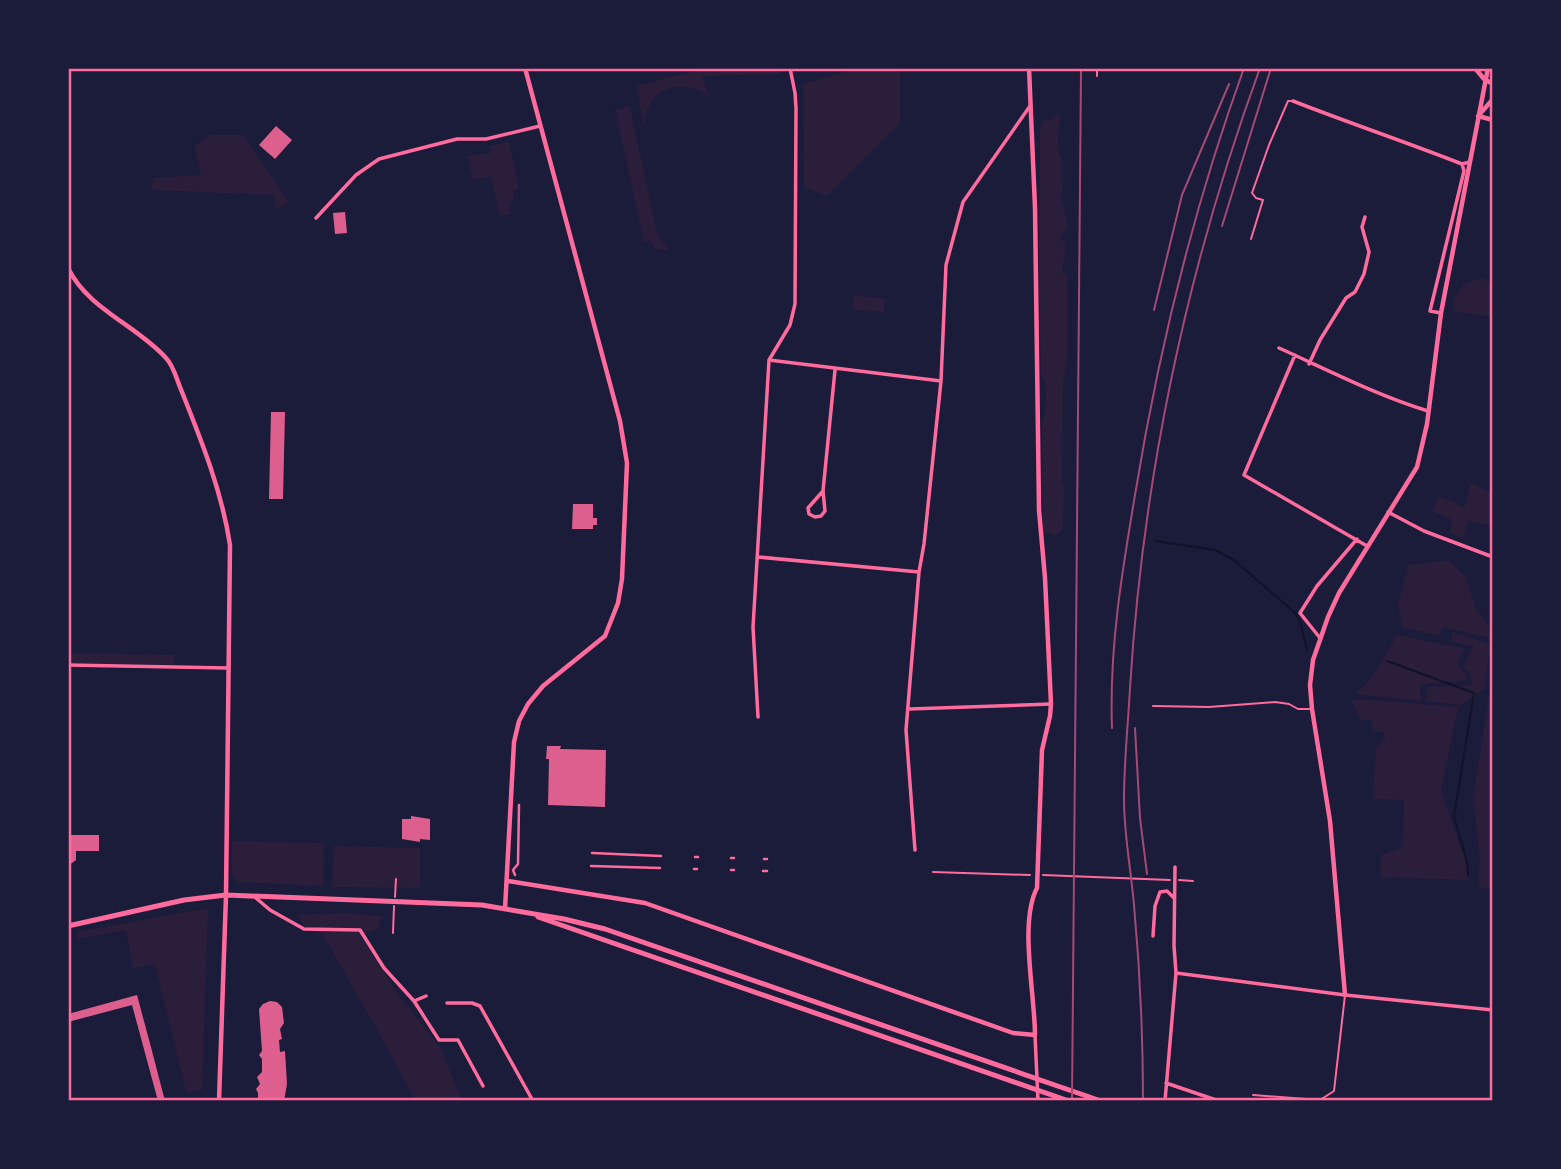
<svg xmlns="http://www.w3.org/2000/svg" width="1561" height="1169" viewBox="0 0 1561 1169" font-family="'DejaVu Sans',sans-serif">
	<style>
		.green { fill: #2a1e3b }
		.lines { fill: none; stroke-linecap: round; stroke-linejoin: round }
		.stream { stroke: #12122b; stroke-width: 2 }
		.building { fill: #dd5f8e }
		.path { stroke: #ff6b9d; stroke-width: 2 }
		.service { stroke: #ff6b9d; stroke-width: 2 }
		.pedestrian { stroke: #ff6b9d; stroke-width: 2.5 }
		.minor { stroke: #ff6b9d; stroke-width: 3.5 }
		.tertiary { stroke: #ff6b9d; stroke-width: 4.5 }
		.secondary { stroke: #ff6b9d; stroke-width: 4.5 }
		.primary { stroke: #ff6b9d; stroke-width: 5 }
		.rail { stroke: #a44b75; stroke-width: 2 }
		.neatline { fill: none; stroke: #ff6b9d; stroke-width: 2.5 }
	</style>
	<rect width="100%" height="100%" fill="#1b1b3a"/>
	<!-- green -->
	<path class="green" d="M706 68H785L779 74 702 76 708 95C677 76 646 90 644 128L637 86Z
		M859 68H900V122L826 196 804 187 803 84Z
		M630 106 657 234 670 251 654 249 651 241 644 242 615 110Z
		M1058 115 1060 117C1059 132 1055 148 1063 161 1059 174 1066 185 1061 198L1064 208 1067 227 1060 238 1065 243C1066 254 1063 262 1062 273L1067 275V362L1063 382 1062 481 1064 485 1063 528 1055 536 1049 533 1043 535 1042 423C1046 407 1049 388 1041 374L1039 266 1040 128 1043 120 1050 121Z
		M211 135H243L289 202 275 209V195L151 190 153 178 201 175 194 146Z
		M509 142 519 188 513 191 514 198 510 204 511 214 500 216 491 177 473 180 467 156 491 153 490 146Z
		M1483 278 1493 286V317L1453 311V299L1465 283Z
		M855 295 885 299 884 312 855 310 852 306Z
		M1471 483 1493 493V526L1468 521 1463 539 1451 533V519L1432 511 1439 497 1454 502 1464 508Z
		M1448 560 1466 576 1475 607 1488 624 1490 638 1444 627 1438 635 1403 628 1398 605 1408 565Z
		M1452 632 1490 644 1485 688 1461 705 1426 701 1427 687 1472 685 1471 674 1463 668C1465 659 1471 656 1473 646L1452 642Z
		M1397 635 1466 649 1457 661 1468 680 1420 685 1421 701 1356 694 1373 676Z
		M68 653 174 655V665L68 663Z
		M1493 670V889L1481 888 1478 886 1480 859 1473 799Z
		M1357 699 1458 707 1441 791 1465 859 1468 880 1381 877V855L1402 848 1404 800 1373 799 1376 747 1385 739 1384 732 1373 731 1371 720H1361L1351 701Z
		M232 841 324 843 323 886 238 882 232 873Z
		M334 846 420 848V888L332 887Z
		M208 908 202 1090 186 1092 155 964 133 969 126 930 78 939 76 932Z
		M347 913 381 916 379 928 360 935 397 993 440 1047 462 1101H415L387 1047 322 933 307 931 298 915Z"/>
	<g class="lines">
		<!-- stream -->
		<path class="stream" d="M1155 541 1215 550 1234 560 1295 613 1300 621 1307 650
			M1387 661 1474 693 1454 817 1467 862 1468 875"/>
	</g>
	<!-- building -->
	<path class="building" d="M276 126 292 140 275 159 259 145Z
		M345 212 347 233 335 234 333 213Z
		M271 412H285L283 499H269Z
		M573 504H593V518H597V525H593V529H572Z
		M547 746H561L560 749 606 750 605 807 548 805 549 759H546Z
		M411 816 430 819V840L420 839V842L402 839V819H411Z
		M68 835H99V851H76V860L68 866Z
		M137 995 152 1051 165 1101H158L132 1005 68 1022V1014Z
		M270 1001 277 1002 282 1007 284 1023 280 1029 282 1039 279 1040 280 1052 285 1051 287 1084 284 1101H258V1093L256 1089 260 1084 257 1077 262 1072V1059L259 1055 262 1051 259 1009 263 1004Z"/>
	<g class="lines">
		<!-- path -->
		<path class="path" d="M933 872 1030 875
			M1043 875 1170 880
			M1179 880 1193 881
			M395 897 396 879
			M393 933 394 906"/>
		<!-- service -->
		<path class="service" d="M1097 76V68
			M1251 239 1263 200 1256 198 1252 193 1269 145 1288 101H1292
			M1153 706 1209 707 1275 702 1289 704 1298 709H1311
			M1253 1095 1320 1100 1334 1091 1345 995"/>
		<!-- pedestrian -->
		<path class="pedestrian" d="M592 853 661 856
			M695 857H698
			M731 858H734
			M764 859H767
			M591 866 660 868
			M694 869H697
			M731 870H734
			M763 871H767
			M515 875 513 870 518 864 519 805"/>
		<!-- minor -->
		<path class="minor" d="M1293 101C1349 123 1406 142 1462 164L1470 162
			M316 218 356 175 379 159 457 139H486L540 126
			M1441 313 1430 311 1464 171 1462 164
			M1279 348C1328 370 1376 395 1428 411
			M1295 355 1244 475 1367 546
			M769 360 941 381
			M1309 364 1320 340 1346 298 1355 292 1364 274 1369 252 1362 227 1365 217
			M823 491 808 508 809 514 815 517 821 516 825 511 823 491 835 370
			M1388 512 1424 531 1493 557
			M758 557 919 572
			M1320 638 1300 613 1317 586 1357 539
			M68 665 228 668
			M909 709 1051 704
			M758 717 753 627 769 360 790 325 795 304 796 108 795 93 790 68
			M915 850 906 730 919 572 924 544 941 381 946 265 963 202 1030 106
			M256 898 270 910 304 929 360 930 384 968 414 1001 426 996
			M1153 936 1155 906 1160 892 1167 891 1174 898
			M1176 973 1345 995 1493 1010
			M414 1001 439 1040H458L483 1086
			M447 1003H472L480 1006 533 1101
			M1035 1035 1038 1101
			M1166 1083 1219 1101
			M1165 1101 1176 973 1174 946 1175 867"/>
		<!-- tertiary -->
		<path class="tertiary" d="M1475 68 1484 79 1493 84
			M1479 115 1493 99
			M1478 116 1493 120
			M508 881 645 903 1013 1033 1035 1035C1035 995 1019 922 1037 888L1042 750 1050 716 1051 704 1045 578 1039 510 1035 208 1029 68
			M505 909 514 742 519 721 528 704 543 686 605 636 618 603 622 579 627 463 620 421 525 68
			M1345 995 1330 821 1312 709 1310 685 1313 660 1328 617 1339 593 1417 467 1427 424 1441 313 1488 68"/>
		<!-- secondary -->
		<path class="secondary" d="M68 268C88 309 136 325 166 358 174 366 177 381 182 392 202 442 222 492 230 545L226 895 219 1101"/>
		<!-- primary -->
		<path class="primary" d="M538 917 1069 1101
			M68 926 184 900 226 895 482 905 564 919 605 929 1101 1101"/>
		<!-- rail -->
		<path class="rail" d="M1222 226 1271 68
			M1154 310 1182 195 1229 84
			M1112 728C1109 649 1122 572 1135 495 1159 347 1193 209 1244 68
			M1135 728 1140 818 1147 874
			M1072 1101 1081 68
			M1143 1101C1143 1035 1140 970 1134 905 1131 870 1124 835 1124 799 1124 762 1128 725 1130 688 1143 476 1187 268 1260 68"/>
	</g>
	<!-- border -->
	<rect width="1561" height="1169" fill="none" stroke="#1b1b3a" stroke-width="140"/>
	<rect x="70" y="70" width="1421" height="1029" class="neatline"/>
</svg>
